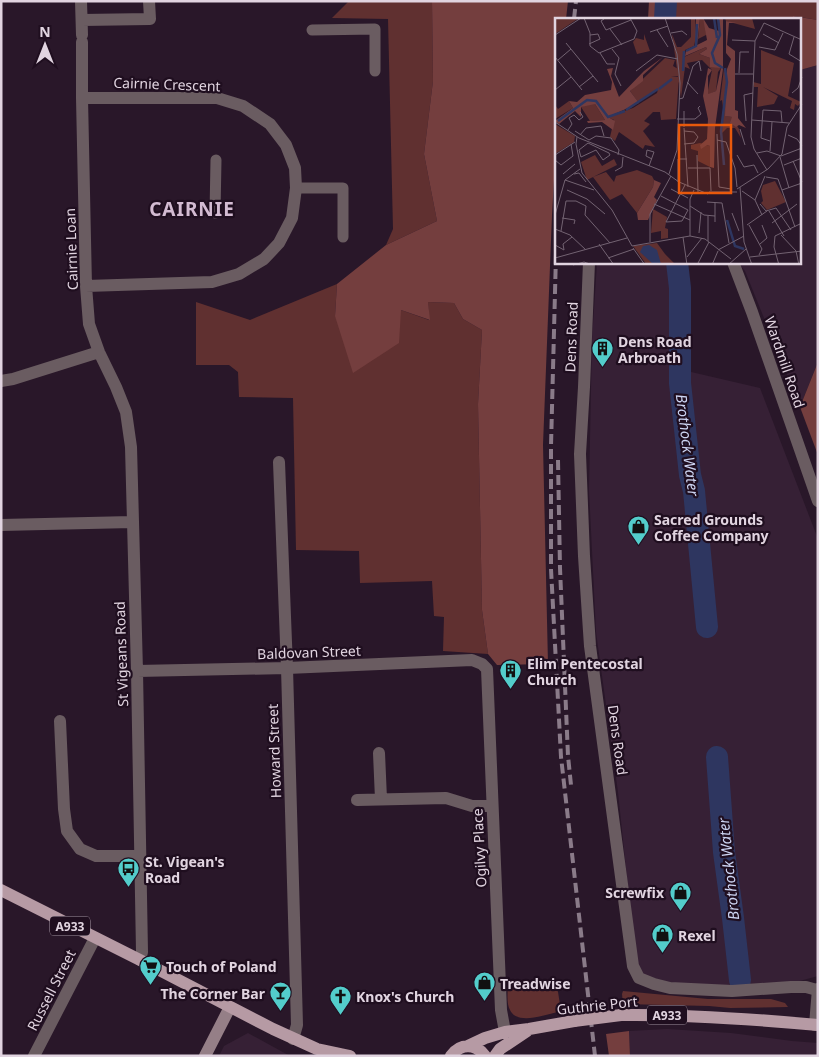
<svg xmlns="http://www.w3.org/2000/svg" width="819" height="1057" viewBox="0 0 819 1057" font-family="'Noto Sans',sans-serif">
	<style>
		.built { fill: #362035 }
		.green { fill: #603030 }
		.forest { fill: #743e3e }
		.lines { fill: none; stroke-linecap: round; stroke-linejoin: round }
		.river { stroke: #2e3660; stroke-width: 22 }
		.pedestrian { stroke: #6a5c61; stroke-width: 11 }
		.minor { stroke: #6a5c61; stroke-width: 12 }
		.secondary { stroke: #957f87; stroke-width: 12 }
		.primary { stroke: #b69aa4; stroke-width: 12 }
		.rail { stroke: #8a7b89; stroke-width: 4; stroke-dasharray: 10 5; stroke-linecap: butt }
		.primary-bridge { stroke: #b69aa4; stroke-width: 12 }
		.labels { text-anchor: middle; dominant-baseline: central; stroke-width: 4.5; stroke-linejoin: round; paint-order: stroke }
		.shield { fill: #1f0e1f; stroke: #a799a6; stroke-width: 1 }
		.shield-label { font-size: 12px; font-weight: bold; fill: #e1d4e0 }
		.street-label { font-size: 14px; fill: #e1d4e0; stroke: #1f0e1f }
		.poi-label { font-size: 14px; font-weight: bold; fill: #e1d4e0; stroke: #1f0e1f; text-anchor: start }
		.water-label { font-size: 15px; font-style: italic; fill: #ccd4f2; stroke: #1f0e1f }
		.district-label { font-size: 19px; font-weight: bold; letter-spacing: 1px; fill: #d3bbd2; stroke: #1f0e1f }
		.inset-river { fill: none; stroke: #2e3660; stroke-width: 2.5 }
		.inset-road { fill: none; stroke: #736372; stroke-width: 1 }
		.view { fill: #e8590c; fill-opacity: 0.15; stroke: #e8590c; stroke-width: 2.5 }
		.inset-edge { fill: none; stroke: #e1d4e0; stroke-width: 2.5 }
	</style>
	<rect width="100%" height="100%" fill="#291729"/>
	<!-- built -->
	<path class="built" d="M818 65V362L800 407 745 271 738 263 800 262V70Z
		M597 263H667L673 300 671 357 674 368 760 388 818 539V976L796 982 690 987 645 976 636 965 618 792 596 632 589 490 592 340Z
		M667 1029 731 1033 792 1041 818 1043V1056H630L629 1031Z
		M248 1033 290 1056H219L224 1046Z"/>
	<!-- green -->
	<path class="green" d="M349 1H432L433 81 424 154 437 221 386 245 393 229 388 19 332 18Z
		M672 1H818V20L794 16 792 19H670Z
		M337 284 335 316 401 310 429 320 428 302 454 303 463 319 482 330 478 404 482 610 488 654 443 651 444 617 434 616 432 581 360 583 359 551 296 550 293 398 239 397 238 372 229 365H196V302L250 320Z
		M556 979 561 1011C548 1014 517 1026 510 1010 506 1003 508 991 508 982Z
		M623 991 708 999H771L785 1003 788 1007 730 1008 709 1006 623 1004 622 994Z"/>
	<!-- forest -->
	<path class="forest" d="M432 1H568L566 19H556V144L552 215 543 445 548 664 497 665 488 654 482 610 478 404 482 330 463 319 454 303 428 302 430 320 401 310 399 343 353 373 335 316 337 284 386 245 437 221 424 154 433 81Z
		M649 1H672L670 19H648Z
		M793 16 818 20V65L800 70V19H792Z
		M818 362V455L800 407Z
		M629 1031 630 1056H609L606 1034Z"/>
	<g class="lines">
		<!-- river -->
		<path class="river" d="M665 19 666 1
			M677 262 680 288V383L690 475 694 491 707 627
			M717 757 724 852 733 918 740 980"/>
		<!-- pedestrian -->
		<path class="pedestrian" d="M312 30 375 29V71
			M296 188H343V237
			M215 213 216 160"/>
		<!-- minor -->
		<path class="minor" d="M81 1 82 35
			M82 20 150 19 149 1
			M82 42V98L86 286 89 324 99 352 116 387 126 412 131 447 137 671 142 952 140 960
			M82 98H217L243 106 270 124 286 145 295 168 296 188 292 218 279 243 264 259 239 274 212 282 86 286
			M589 262 584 387 580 454 584 556 590 646 633 966 639 978 654 984 670 988 732 991 791 987H806L817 990
			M733 262 752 312 818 501
			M1 381 13 379 99 352
			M279 462 287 668 297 1025 293 1039
			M1 525 132 522
			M137 671 287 668 472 660 482 664 487 669 501 1010 505 1032
			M60 721 64 809 67 831 80 849 96 856H139
			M379 753 381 799
			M357 800 446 798 472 806H492
			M815 1025 818 989
			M34 1056 95 938"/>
		<!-- secondary -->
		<path class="secondary" d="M205 1056 230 1007"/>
		<!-- primary -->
		<path class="primary" d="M1 890 140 960 273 1029 317 1049 350 1056
			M621 1015C687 1014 752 1019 818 1025
			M468 1046 485 1038 505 1032 529 1029 574 1021
			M451 1056C460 1043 476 1043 485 1056
			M495 1056 500 1049 527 1031"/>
		<!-- rail -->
		<path class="rail" d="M574 19 576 1
			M556 254 551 446V569L561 757 595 1056
			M558 460 560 568 568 756 571 785"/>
		<!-- primary-bridge -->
		<path class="primary-bridge" d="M574 1021 621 1015"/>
	</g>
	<!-- icons -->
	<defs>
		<symbol id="building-pin" viewBox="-11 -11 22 30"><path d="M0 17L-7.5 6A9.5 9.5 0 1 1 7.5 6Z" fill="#53cdcb" stroke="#1f0e1f"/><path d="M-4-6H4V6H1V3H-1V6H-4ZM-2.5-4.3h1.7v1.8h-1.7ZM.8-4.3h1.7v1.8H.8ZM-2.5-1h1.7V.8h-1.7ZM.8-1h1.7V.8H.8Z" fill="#111"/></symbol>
		<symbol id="shop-pin" viewBox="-11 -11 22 30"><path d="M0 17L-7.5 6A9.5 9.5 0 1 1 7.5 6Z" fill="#53cdcb" stroke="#1f0e1f"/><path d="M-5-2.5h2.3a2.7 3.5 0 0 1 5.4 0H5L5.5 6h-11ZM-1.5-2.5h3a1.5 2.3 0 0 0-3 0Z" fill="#111"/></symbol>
		<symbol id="bus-pin" viewBox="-11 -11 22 30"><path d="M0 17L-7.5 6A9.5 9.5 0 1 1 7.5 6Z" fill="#53cdcb" stroke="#1f0e1f"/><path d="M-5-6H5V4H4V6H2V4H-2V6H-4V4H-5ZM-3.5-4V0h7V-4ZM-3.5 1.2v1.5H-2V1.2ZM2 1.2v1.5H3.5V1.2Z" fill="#111"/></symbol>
		<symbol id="supermarket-pin" viewBox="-11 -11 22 30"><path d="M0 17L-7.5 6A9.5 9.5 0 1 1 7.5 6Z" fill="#53cdcb" stroke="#1f0e1f"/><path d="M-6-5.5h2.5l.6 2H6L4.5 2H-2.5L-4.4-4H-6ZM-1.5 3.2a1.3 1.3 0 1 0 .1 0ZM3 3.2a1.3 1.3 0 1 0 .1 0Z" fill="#111"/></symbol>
		<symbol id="bar-pin" viewBox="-11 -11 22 30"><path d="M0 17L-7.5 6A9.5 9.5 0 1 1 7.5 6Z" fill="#53cdcb" stroke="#1f0e1f"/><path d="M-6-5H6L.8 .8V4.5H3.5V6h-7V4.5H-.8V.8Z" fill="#111"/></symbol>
		<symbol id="church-pin" viewBox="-11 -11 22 30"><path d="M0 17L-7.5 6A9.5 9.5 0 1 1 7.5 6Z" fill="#53cdcb" stroke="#1f0e1f"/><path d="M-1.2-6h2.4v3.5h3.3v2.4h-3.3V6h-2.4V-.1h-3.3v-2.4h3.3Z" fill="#111"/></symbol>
	</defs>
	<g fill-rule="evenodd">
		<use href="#building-pin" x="590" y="336" width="25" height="34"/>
		<use href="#shop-pin" x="626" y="514" width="25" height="34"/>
		<use href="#building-pin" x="498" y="658" width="25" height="34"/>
		<use href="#bus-pin" x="116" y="856" width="25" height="34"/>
		<use href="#shop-pin" x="668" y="880" width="25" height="34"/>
		<use href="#shop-pin" x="650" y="922" width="25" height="34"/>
		<use href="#supermarket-pin" x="138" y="954" width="25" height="34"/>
		<use href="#shop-pin" x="472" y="970" width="25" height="34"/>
		<use href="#bar-pin" x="268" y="980" width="25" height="34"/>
		<use href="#church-pin" x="328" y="984" width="25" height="34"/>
	</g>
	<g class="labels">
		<!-- shield labels -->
		<g class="shield">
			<rect x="50" y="916.5" width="40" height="19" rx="4"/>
			<rect x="647" y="1005.5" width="40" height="19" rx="4"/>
		</g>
		<g class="shield-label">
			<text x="70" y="926">A933</text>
			<text x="667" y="1015">A933</text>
		</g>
		<!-- street labels -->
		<g class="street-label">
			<text transform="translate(167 84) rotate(2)">Cairnie Crescent</text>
			<text transform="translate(71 249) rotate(-92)">Cairnie Loan</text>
			<text transform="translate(571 337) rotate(-88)">Dens Road</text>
			<text transform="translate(785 362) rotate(71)">Wardmill Road</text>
			<text transform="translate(309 652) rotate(-2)">Baldovan Street</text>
			<text transform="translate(121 654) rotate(-92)">St Vigeans Road</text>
			<text transform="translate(618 740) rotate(82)">Dens Road</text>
			<text transform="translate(274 751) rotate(-92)">Howard Street</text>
			<text transform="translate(479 848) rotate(-93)">Ogilvy Place</text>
			<text transform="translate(51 990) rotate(-63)">Russell Street</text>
			<text transform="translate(597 1005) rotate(-6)">Guthrie Port</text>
		</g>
		<!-- poi labels -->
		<g class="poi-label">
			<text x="618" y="341">Dens Road<tspan x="618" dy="16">Arbroath</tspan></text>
			<text x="654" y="519">Sacred Grounds<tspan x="654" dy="16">Coffee Company</tspan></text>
			<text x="527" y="663">Elim Pentecostal<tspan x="527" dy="16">Church</tspan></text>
			<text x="145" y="861">St. Vigean's<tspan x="145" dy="16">Road</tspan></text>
			<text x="664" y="892" text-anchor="end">Screwfix</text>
			<text x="678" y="935">Rexel</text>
			<text x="166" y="966">Touch of Poland</text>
			<text x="500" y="983">Treadwise</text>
			<text x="265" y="993" text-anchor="end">The Corner Bar</text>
			<text x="356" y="996">Knox's Church</text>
		</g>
		<!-- water labels -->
		<g class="water-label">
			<text transform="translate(688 445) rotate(83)">Brothock Water</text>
			<text transform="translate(728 869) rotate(-96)">Brothock Water</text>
		</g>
		<!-- district labels -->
		<g class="district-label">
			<text x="192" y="209">CAIRNIE</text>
		</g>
	</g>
	<!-- overview -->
	<g transform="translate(555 18)">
		<rect width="246" height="246" fill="#291729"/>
		<path d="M0 0H24L0 16ZM136 0H140L141 19 139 28 130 32 129 39 151 29 152 31 144 36 155 40 166 50 163 54 161 73 152 77 157 52 147 42 132 45 135 51 130 49 126 80 117 16 122 29H126L136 19ZM145 0H148L153 16 143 21ZM170 0H197L200 11 171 3ZM89 16 95 33 82 36 78 24 81 20 89 22ZM206 32 239 45 233 78 246 84 243 88 240 86 239 92 235 90 237 83 208 69 223 78 219 86 202 89 203 69H207H199L198 64 206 66ZM110 40 120 42 118 48 123 51 124 58 116 59H124L121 101 106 102 105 94H98L89 103 95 106 88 113 100 129 90 127 88 131 64 114 60 123 55 119 59 102 52 99 78 90 102 75 103 71 83 84 75 73ZM169 50 174 73 171 98 177 99 184 111 186 120 180 110H172L167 115 168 90 167 82 165 83ZM14 83 18 90 0 101V87L3 91ZM32 86H40L50 102 35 103 26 89ZM0 106 20 118 19 124 0 136ZM145 125 155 128V149L143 143V133L136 131V127ZM40 137 47 148 59 141 62 147 32 162 26 144ZM82 152 97 158 99 162 98 169 82 195 67 176 55 182 38 159 51 154 59 164 61 158ZM220 163 231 184 212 192 206 185 208 183 206 173 208 167ZM98 191 112 199 110 210 113 211V220L106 221V213L96 215ZM102 225 110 236 120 246H91L78 228Z" fill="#603030"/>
		<path d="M141 0H145L142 27 152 22 148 0 154 10 164 13V0H168V51L160 110 159 150 155 149V128L152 127 146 131 145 127 152 121 153 101 148 78 153 50 157 52 153 58V76L161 73 166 50 155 49V40L144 36 152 31 151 29 130 38 131 33 140 28ZM171 3 182 5H174L172 27 180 33V92L183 93V100L191 110 184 107 181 109 175 105 177 99 170 98 172 51 176 41 171 35ZM108 39 88 57V63L75 73 84 85 53 99 60 103 58 112 47 104 33 105 32 103 50 102 40 86 26 89V99L20 93 4 106 0 103 18 90 14 83 22 84 30 77 56 72 57 64 52 51 58 50 56 58 64 79 89 53ZM99 162 106 165 99 179 102 182 93 202H83L82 195 98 169Z" fill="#743e3e"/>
		<path d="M94 227 102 232 106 246H98L85 234 88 228Z" fill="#2e3660"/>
		<path class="inset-river" d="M159 0 162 20M163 0 165 17 157 35 160 45 168 50M131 33 141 28 142 6M128 53 129 33M104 71 117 61M71 92 103 71M3 103 32 82 41 83 53 99 70 93M169 147 166 113 172 64 170 50M172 202 180 228 189 231"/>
		<path class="inset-road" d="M29 0 35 15V28L44 35 79 21 82 13 75 0M110 0 122 36 125 65 122 132 114 156M49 1 46 3 51 12 76 2M55 11 67 27M102 12 113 29M95 14 113 8M116 15 127 13 132 17M208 16 224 25M0 17 26 0M239 19 234 36 247 44M177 22 200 23M11 25 43 64M34 26 45 21 43 16 35 17M204 29 220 32 228 15M57 31 64 40 60 56 66 68M45 35 52 46H60M0 39 27 72M3 42 16 31M81 53 102 37 123 41M184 55 185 34H194M180 56H198M132 64 143 76M24 69 38 58M0 72 16 59M237 75 243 70 247 59M124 81 128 80 138 48 144 43 146 53M122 101H140L146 96 143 90 145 88M197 102 234 105M191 103 189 77 198 75M0 104 24 120 110 154 124 164 153 176M129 109V93M129 110 133 169M185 111 190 127M13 112 17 106 14 100 19 97 24 102 28 99 25 94M20 113 34 122 41 118 56 120 64 132 63 137M129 113 139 114 143 119 139 125 129 126M162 116 164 169 176 171M25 117 31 110 46 108 49 118M233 117 242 121 247 128M22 119 21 126 27 155 57 192 77 228 135 218 150 221 176 241M162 122 171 124 180 150 182 169M215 123 206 120 208 92 226 93 227 104M33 125 54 135 55 137 48 142 41 132 26 139 24 132ZM215 133 217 104M202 135 212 133 226 138M0 137 20 124M142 137 143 174M182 137 189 149 199 147 203 155M226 138 247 130M225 139 234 170M0 142 6 147 18 138 16 126M238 143 247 164M229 147 247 140M94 148 99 134 92 132 91 138 97 141M133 150H155L156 173M212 152 199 131 196 119 200 23 209 5 247 22M60 153 67 149 68 139M8 156 20 146M19 156 24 155 31 164M211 159 223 161 240 209M10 162 39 172M123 164V141H132M185 169 189 224 197 247M116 171 133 180M182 171 213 151 227 136 232 109 247 86M12 172 32 181 50 196M227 172 247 165M187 173 200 182M154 174H182M106 178 133 192 127 203 111 204M200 182 210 158M200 182 207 197M152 184 167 185 174 225M160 185V204M99 186 135 202M205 186 211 193 221 190 236 212M135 188 149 197 160 198M214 193 229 218M177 195 184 213M0 197 10 162 25 151M7 200 20 202 19 206M111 204 130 167M217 205 242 186M192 207 212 193M194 207 207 231 204 237M0 211 15 217 31 232M6 213 11 183H21L31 188 30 197 55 225M144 215 146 194M226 217 241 233 244 247M135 218V181L139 172M128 219 132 247M153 223V198M95 224V196L116 158M44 226 59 247M205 226 212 220 207 207M0 227 9 232 8 226 17 219M78 230 90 247M163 232 189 218M132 239 147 220M195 239 247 233M0 240 72 220M53 240 79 231M18 247 29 244 38 247M142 247 154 224M157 247 163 233M173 247 191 231M224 247 219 229 220 218 247 205"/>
		<path class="view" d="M124 107H176V175H124Z"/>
		<rect width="246" height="246" class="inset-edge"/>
	</g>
	<!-- border -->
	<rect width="819" height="1057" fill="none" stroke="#e1d4e0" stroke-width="5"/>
	<!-- north arrow -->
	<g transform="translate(45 45)" stroke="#1f0e1f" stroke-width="4" paint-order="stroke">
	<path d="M0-4L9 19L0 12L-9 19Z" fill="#e1d4e0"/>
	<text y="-8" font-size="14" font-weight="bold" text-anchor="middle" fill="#e1d4e0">N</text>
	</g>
</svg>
